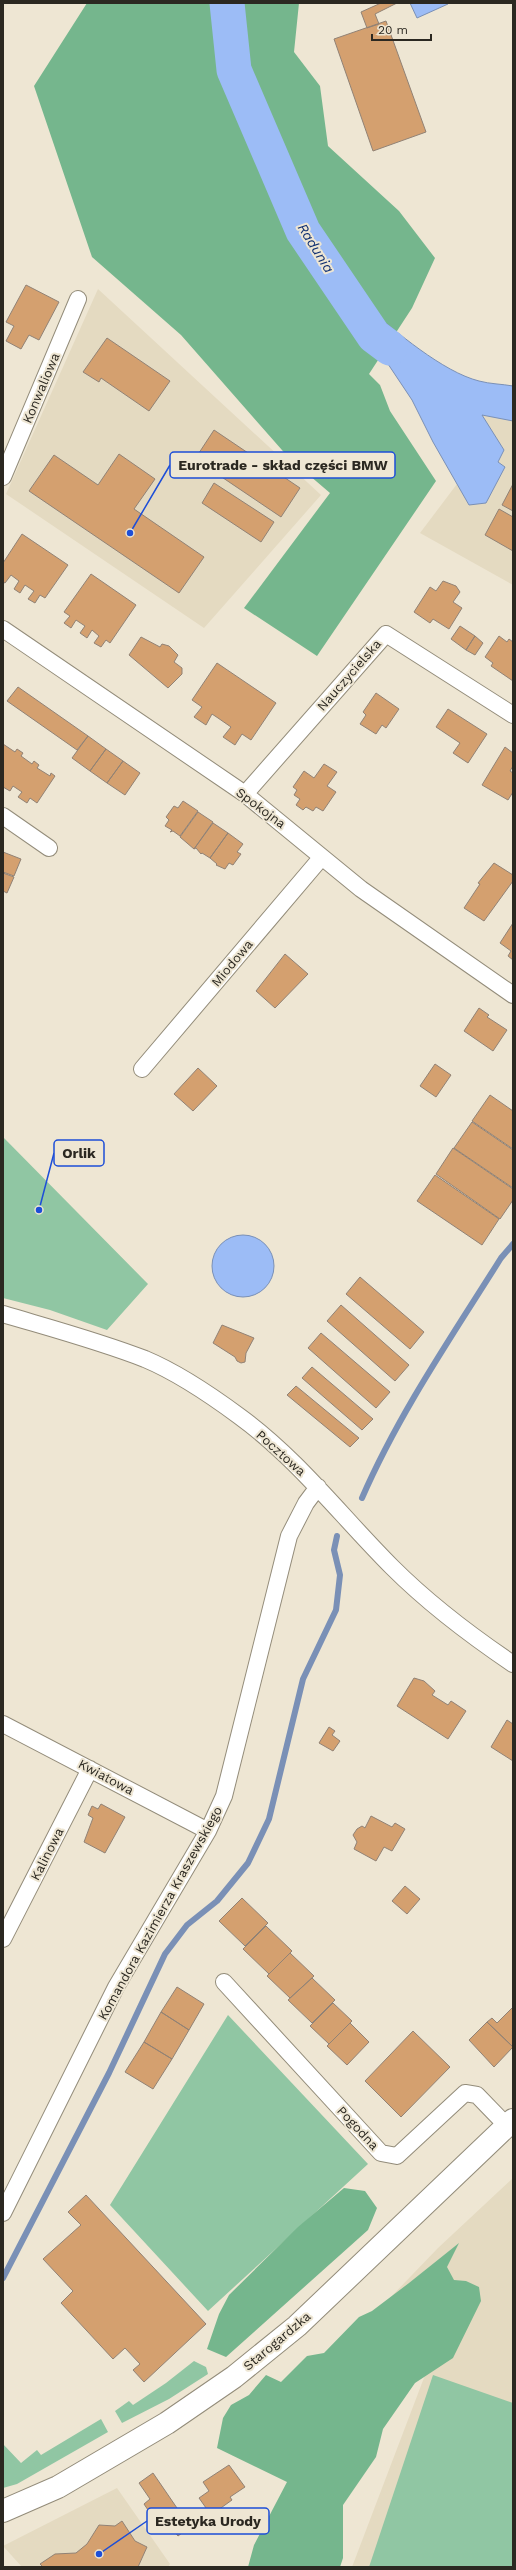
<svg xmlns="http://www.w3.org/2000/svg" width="516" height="2570" viewBox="0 0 516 2570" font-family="'Work Sans',sans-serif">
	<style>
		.built { fill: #e4dac1 }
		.green { fill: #90c6a3 }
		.forest { fill: #75b68d }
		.water { fill: #9cbcf6; stroke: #7a90b6 }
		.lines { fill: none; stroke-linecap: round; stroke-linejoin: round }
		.stream { stroke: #7a90b6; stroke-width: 6 }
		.river { stroke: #9cbcf6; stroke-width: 35 }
		.building { fill: #d4a06f; stroke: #918275 }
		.minor-casing { stroke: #938c7a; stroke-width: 18 }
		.secondary-casing { stroke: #938c7a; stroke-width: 24 }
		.minor { stroke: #fff; stroke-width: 16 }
		.secondary { stroke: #fff; stroke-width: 22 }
		.labels { text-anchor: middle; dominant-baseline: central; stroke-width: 4; stroke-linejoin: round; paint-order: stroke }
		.street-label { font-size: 13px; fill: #2b2821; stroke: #eee6d3 }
		.water-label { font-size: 14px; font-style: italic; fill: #0f2f71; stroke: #eee6d3 }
		.leader { fill: none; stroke: #1d4ed8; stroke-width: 1.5 }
		.callout-dot { fill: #1d4ed8; stroke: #eee6d3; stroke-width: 1.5 }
		.callout { fill: #eee6d3; stroke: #1d4ed8; stroke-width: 1.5 }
		.callout-label { font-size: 14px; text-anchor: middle; font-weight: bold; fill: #2b2821 }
	</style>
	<rect width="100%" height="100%" fill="#eee6d3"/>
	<!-- built -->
	<path class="built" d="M98 289 321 495 204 628 6 494Z
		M482 415 513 421V585L420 533 457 484 469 505 498 463 504 450Z
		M513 2178V2567H352L438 2341 385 2303 438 2248Z
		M117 2488 170 2564 168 2567H22L3 2546Z"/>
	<!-- green -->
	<path class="green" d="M3 1137 148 1284 107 1330 50 1310 3 1298Z
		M228 2015 368 2164 208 2311 110 2205Z
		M194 2361 206 2367 208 2374 169 2399 122 2423 115 2411 129 2401 133 2405 166 2383Z
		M433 2375 513 2403V2567H369Z
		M101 2419 108 2432 17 2484 3 2488V2444L21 2463 37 2450 41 2455Z"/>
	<!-- forest -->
	<path class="forest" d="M87 3H299L294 52 320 86 328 146 399 211 435 258 412 308 369 374 380 385 390 411 436 481 317 656 244 608 330 493 289 458 181 335 92 257 34 86Z
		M344 2188 365 2191 377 2208 368 2230 226 2357 207 2349 219 2314 229 2295 298 2227Z
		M459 2243 447 2267 454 2280 466 2281 479 2287 481 2301 453 2358 415 2383 383 2429 376 2457 343 2505V2558L340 2567H248L254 2545 287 2482 217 2448 223 2418 231 2405 249 2395 266 2375 281 2382 307 2356 324 2353 359 2317 372 2311 409 2283Z"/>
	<!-- water -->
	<path class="water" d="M410 3H448V4L417 18Z
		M367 307C395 331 443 372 479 381 490 384 502 384 513 386V421L482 415 504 450 498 462 505 467 486 503 469 505 433 442 412 400 388 364 366 342 352 317Z
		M212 1266a31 31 0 1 1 62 0a31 31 0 1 1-62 0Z"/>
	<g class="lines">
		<!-- stream -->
		<path class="stream" d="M362 1498C399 1413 452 1336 501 1258L513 1244
			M3 2278 109 2073 165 1954 187 1925 217 1901 248 1863 269 1819 303 1679 336 1610 340 1575 334 1550 337 1536"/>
		<!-- river -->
		<path class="river" d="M227 3 234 70 303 231 374 336 390 348"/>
	</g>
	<!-- building -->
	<path class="building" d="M381 3H397L375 14 379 24 367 28 361 12Z
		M386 21 426 132 373 151 334 39Z
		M26 285 59 302 39 340 29 335 21 349 6 341 14 326 6 322Z
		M107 338 170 381 149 411 101 378 99 382 83 372Z
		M214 430 300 488 281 517 195 459Z
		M119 454 155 479 134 509 204 557 179 593 29 491 54 455 98 485Z
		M214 483 274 522 261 542 202 503Z
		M513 484V511L502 505Z
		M499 509 513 517V551L485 535Z
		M22 534 68 565 45 598 40 595 35 603 28 599 34 591 25 585 20 593 14 589 19 581 11 575 5 583 3 582V563Z
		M91 574 136 605 110 643 106 640 101 647 94 643 99 636 92 630 87 638 80 633 85 626 76 620 71 628 64 623 70 616 64 612Z
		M443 581 456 586 460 592 453 602 462 608 449 629 433 619 430 623 414 612 430 587 436 591Z
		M460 626 475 636 466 650 451 639Z
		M475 636 483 643 475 655 466 650Z
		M499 636 507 642 509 639 513 642V681L491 666 493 663 485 657Z
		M141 637 160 647 162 644 169 646 178 655 174 662 182 668V674L168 688 129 655Z
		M217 663 276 703 251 740 242 734 235 745 223 737 231 727 218 718 212 714 206 725 194 717 202 707 192 700Z
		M18 687 88 736 77 750 7 701Z
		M376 693 399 709 386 728 382 725 376 734 360 724 366 715 363 712Z
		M448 709 487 734 468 763 453 753 460 743 436 727Z
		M88 736 106 749 90 771 72 758Z
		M3 744 15 752 17 749 23 753 21 756 32 764 34 761 39 765 37 768 50 776 51 773 55 776 37 803 30 798 27 803 18 797 22 792 13 786 10 791 3 787Z
		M505 747 513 753V766L510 771 513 773V792L508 800 482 785Z
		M106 749 123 761 107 783 90 771Z
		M123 761 140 773 125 795 107 783Z
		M324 764 337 772 327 786 336 792 323 811 316 807 313 811 306 807 303 810 296 805 300 799 294 795 297 790 293 787 304 771 314 778Z
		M183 801 198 811 180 836 173 831 170 832 172 830 165 826 169 820 166 817 174 806 178 808Z
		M198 812 213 822 194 849 180 837Z
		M213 823 228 833 210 858 202 853 201 854 196 848 194 849Z
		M228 833 243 844 237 852 241 854 233 865 229 863 225 869 216 865 217 864 210 858Z
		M3 852 21 859 14 876 3 872Z
		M494 863 513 875V881L484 921 464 908 480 884 478 883Z
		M3 873 14 877 7 893 3 891Z
		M513 923V960L508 956 511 951 500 943Z
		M285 954 308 974 275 1008 256 991Z
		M479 1008 489 1015 487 1017 507 1030 493 1051 464 1031Z
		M435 1064 451 1075 436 1097 420 1086Z
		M198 1068 217 1086 193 1111 174 1094Z
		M490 1095 513 1111V1149L472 1121Z
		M472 1122 513 1150V1188L454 1148Z
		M453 1148 513 1189V1200L500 1219 436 1174Z
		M435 1175 499 1219 482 1245 417 1201Z
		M360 1277 424 1332 410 1349 346 1294Z
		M341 1305 409 1365 395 1381 327 1321Z
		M222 1325 254 1338 246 1353 245 1362 241 1363 237 1361 235 1357 213 1343Z
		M321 1333 390 1392 376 1408 308 1348Z
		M312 1367 373 1419 362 1430 302 1378Z
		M296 1386 359 1438 350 1447 287 1395Z
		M414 1678 424 1681 435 1691 432 1695 448 1705 451 1701 466 1711 448 1739 397 1706Z
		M507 1720 513 1724V1761L491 1747Z
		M329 1727 335 1731 332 1735 340 1741 333 1751 319 1743Z
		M101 1804 125 1817 105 1853 84 1842 93 1818 88 1815 92 1806 98 1809Z
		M371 1816 392 1827 395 1823 405 1829 392 1851 384 1847 376 1861 354 1849 357 1842 353 1835 357 1829 362 1826 365 1828Z
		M405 1886 420 1899 407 1914 392 1901Z
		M242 1898 268 1923 245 1946 219 1921Z
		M266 1926 292 1951 269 1974 243 1949Z
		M290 1953 314 1976 290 1998 267 1976Z
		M312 1978 335 2000 312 2023 288 2000Z
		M177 1987 204 2004 189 2030 161 2012Z
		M333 2003 352 2021 329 2044 310 2026Z
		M512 2008 513 2009V2047L487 2022 492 2018 497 2023Z
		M161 2012 189 2030 172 2059 144 2042Z
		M487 2022 513 2047 494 2067 469 2040Z
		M350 2023 369 2042 347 2065 327 2046Z
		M413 2031 450 2067 401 2117 365 2081Z
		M144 2042 172 2059 153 2089 125 2072Z
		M86 2195 206 2324 144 2382 133 2370 140 2364 125 2348 113 2359 61 2303 73 2291 43 2259 81 2225 68 2212Z
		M229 2465 245 2487 230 2497 232 2500 211 2515 199 2498 209 2491 203 2482Z
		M153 2473 190 2527 178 2536 157 2509 150 2513 144 2504 150 2499 139 2483Z
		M122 2521 135 2541 147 2547 138 2567H43L40 2564 55 2554 76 2553 87 2544 99 2525 115 2526Z"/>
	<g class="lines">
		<defs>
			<path id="minor" d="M3 477 78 299
				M3 629 245 794 361 889 513 995
				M245 794 386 634 513 715
				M3 816 49 848
				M142 1069 321 858
				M3 1314C50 1328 99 1341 145 1359 176 1372 212 1396 239 1416 298 1459 341 1516 392 1567 429 1604 470 1635 513 1664
				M3 1724 208 1831
				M3 1939 90 1769
				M224 1982 381 2153 397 2156 465 2093 477 2095 507 2126
				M3 2213 116 1987 208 1831 224 1796 289 1536 306 1503 318 1487"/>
			<path id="secondary" d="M3 2511 58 2487 167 2423 234 2377 297 2326 513 2120"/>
		</defs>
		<!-- minor casing -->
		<use href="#minor" class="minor-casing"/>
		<!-- secondary casing -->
		<use href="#secondary" class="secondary-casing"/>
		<!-- minor -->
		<use href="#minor" class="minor"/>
		<!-- secondary -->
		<use href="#secondary" class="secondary"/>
	</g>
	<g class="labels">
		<!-- street labels -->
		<g class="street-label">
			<text transform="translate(41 388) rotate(-67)">Konwaliowa</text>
			<text transform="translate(349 675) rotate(-49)">Nauczycielska</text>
			<text transform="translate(261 808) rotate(37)">Spokojna</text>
			<text transform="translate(232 963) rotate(-50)">Miodowa</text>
			<text transform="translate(281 1453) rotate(42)">Pocztowa</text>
			<text transform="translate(106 1777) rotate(28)">Kwiatowa</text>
			<text transform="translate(47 1854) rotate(-63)">Kalinowa</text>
			<text transform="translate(160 1913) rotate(-61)">Komandora Kazimierza Kraszewskiego</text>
			<text transform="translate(358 2128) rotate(47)">Pogodna</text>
			<text transform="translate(277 2341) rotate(-40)">Starogardzka</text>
		</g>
		<!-- water labels -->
		<g class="water-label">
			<text transform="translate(316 248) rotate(58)">Radunia</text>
		</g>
	</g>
	<!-- callouts -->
	<path class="leader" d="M130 533L170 465M39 1210L54 1153M99 2554L147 2521"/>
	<g class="callout-dot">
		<circle cx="130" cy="533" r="4"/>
		<circle cx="39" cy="1210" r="4"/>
		<circle cx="99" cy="2554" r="4"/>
	</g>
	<g class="callout">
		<rect x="170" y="452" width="225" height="26" rx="4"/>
		<rect x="54" y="1140" width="50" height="26" rx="4"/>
		<rect x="147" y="2508" width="122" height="26" rx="4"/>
	</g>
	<g class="callout-label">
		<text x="283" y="470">Eurotrade - skład części BMW</text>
		<text x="79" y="1158">Orlik</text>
		<text x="208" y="2526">Estetyka Urody</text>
	</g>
	<!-- border -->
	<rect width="516" height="2570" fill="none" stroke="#2b2821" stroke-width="8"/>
	<!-- scale -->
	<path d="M372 34v6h59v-6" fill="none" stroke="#2b2821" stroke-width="2"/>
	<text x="378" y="34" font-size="12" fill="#2b2821" stroke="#eee6d3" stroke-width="3" paint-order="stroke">20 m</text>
</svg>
